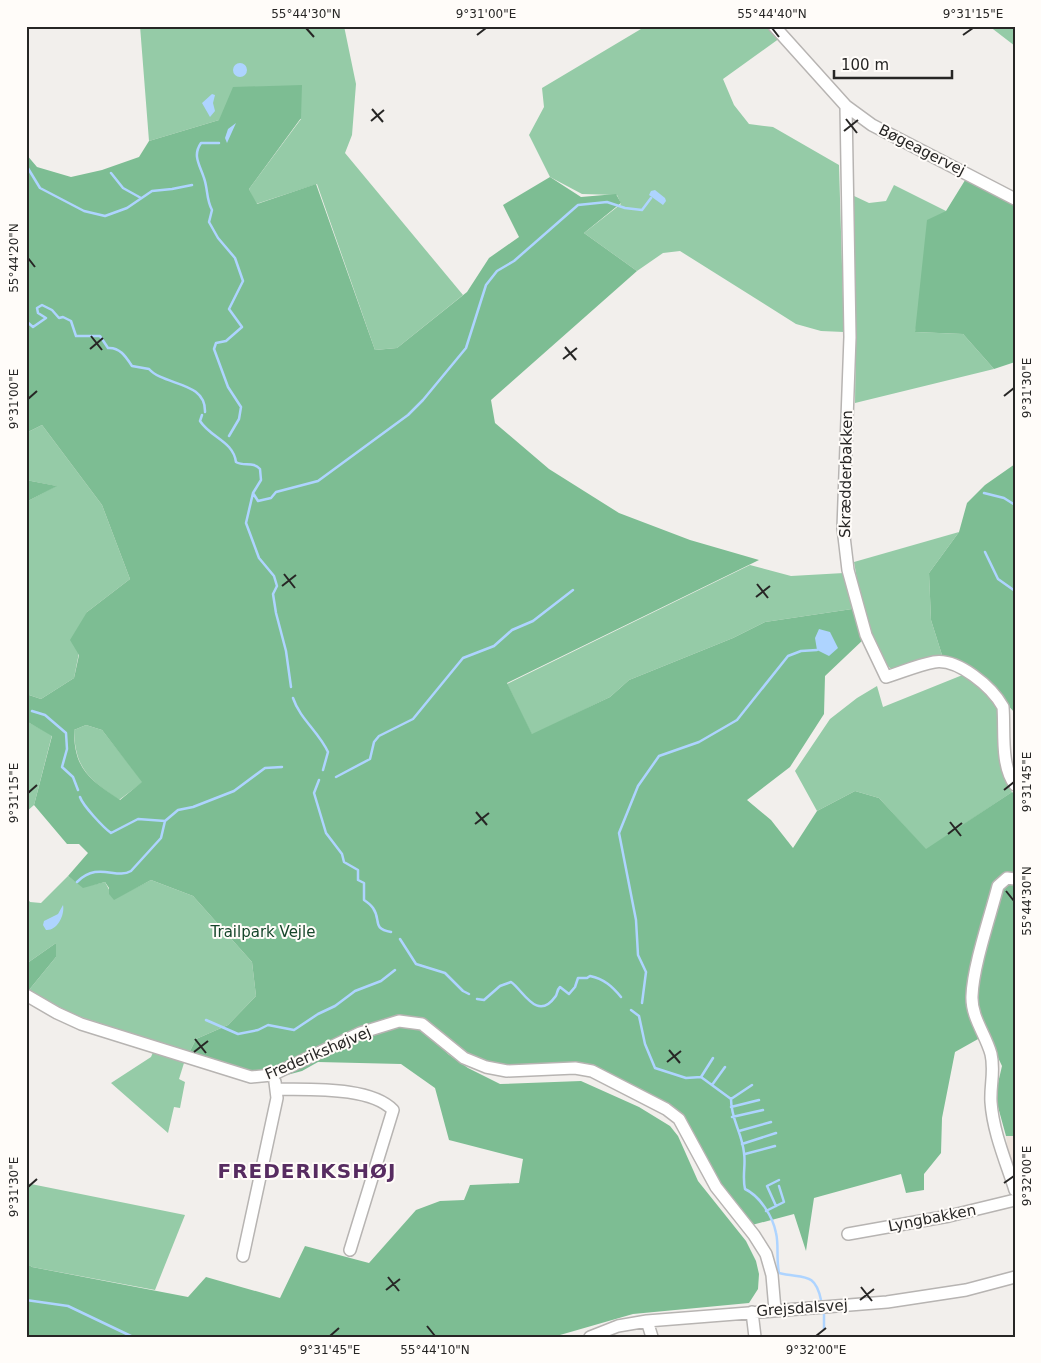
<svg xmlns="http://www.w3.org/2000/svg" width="1041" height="1363" viewBox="0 0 1041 1363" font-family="'DejaVu Sans',sans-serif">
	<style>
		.built { fill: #ece3db }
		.green { fill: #95cba7 }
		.forest { fill: #7dbd93; fill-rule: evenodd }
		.water { fill: #aed4ff }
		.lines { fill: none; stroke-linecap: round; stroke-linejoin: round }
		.stream { stroke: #aed4ff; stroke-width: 2.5 }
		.minor-casing { stroke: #b7b4b2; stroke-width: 14 }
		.minor { stroke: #fff; stroke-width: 11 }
		.ticks { fill: none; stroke: #272625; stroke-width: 2 }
		.labels { text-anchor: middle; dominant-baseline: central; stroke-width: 4; stroke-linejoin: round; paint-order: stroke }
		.street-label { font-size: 15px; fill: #272625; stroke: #fffcf9 }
		.park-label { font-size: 15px; fill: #15462a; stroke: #fffcf9 }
		.district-label { font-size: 20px; font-weight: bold; letter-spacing: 1px; fill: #572c61; stroke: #fffcf9 }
		.neatline { fill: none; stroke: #272625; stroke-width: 2 }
		.ticks-label { font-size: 12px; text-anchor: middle; fill: #272625 }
	</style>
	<rect width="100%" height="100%" fill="#f2efec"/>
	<!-- built -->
	<path class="built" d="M1006 1136H1015V1175L1008 1151Z"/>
	<!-- green -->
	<path class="green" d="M140 26H344L356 84 352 135 345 153 463 295 397 348 375 350 317 184 256 204 249 189 301 119 219 120 149 141Z
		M646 26H769L780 38 723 79 734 105 749 124 773 127 839 165 844 332 821 331 796 324 680 251 663 253 637 271 584 233 621 204 617 195 582 194 550 177 529 135 544 107 542 88Z
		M989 26H1015V46Z
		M894 185 946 211 915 332 963 334 994 369 855 403 856 329 852 195 869 203 886 201Z
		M42 425 102 505 130 579 87 612 74 678 41 699 26 694V502L56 486 26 480V433Z
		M959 532 929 573 931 620 942 655 892 669C867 655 859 589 854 562Z
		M750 565 791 576 844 573 852 609 765 622 733 638 629 680 610 697 532 735 507 684Z
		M965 674 997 703 1007 785 1012 792 926 850 879 798 855 791 817 811 795 771 830 719 857 698 877 686 883 707Z
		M26 721 52 735 34 805 26 812Z
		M86 725 102 730 143 782 119 800C89 779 75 769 74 730Z
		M68 876 83 887 105 882 114 899 151 880 193 896 252 962 256 996 228 1025 196 1039 189 1053 72 1014 29 990 56 957V943L26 964V896L30 902 41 903Z
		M154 1050 184 1063 179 1079 185 1082 180 1108 174 1107 168 1133 111 1083 151 1057Z
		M26 1183 185 1215 155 1290 32 1267 26 1263Z"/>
	<!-- forest -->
	<path class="forest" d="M302 85 301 118 249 189 257 204 316 184 375 350 397 348 467 292 489 258 519 237 503 205 550 177 581 197 616 194 621 203 584 233 637 271 491 400 495 423 549 469 619 513 690 540 759 560 507 683 532 734 610 697 629 680 733 638 765 622 852 609 864 639 825 676 824 714 790 767 747 800 771 820 793 848 817 811 855 791 879 798 926 849 1012 792 1015 794V1136H1006L995 1096 1002 1066 987 1034 955 1052 942 1118 941 1153 924 1174V1190L906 1193 901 1174 814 1198 806 1251 794 1214 752 1225 721 1186 683 1117 598 1068 505 1066 493 1064 467 1054 417 1017H408L352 1032 274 1069 254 1072 189 1053 196 1039 228 1025 256 996 252 962 193 896 151 880 114 900 109 894V888L105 882 83 888 68 876 88 853 79 844H67L34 805 52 736 26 721V694L41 699 74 678 79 655 70 640 87 612 130 579 102 505 42 425 26 433V154L37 167 71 177 102 170 139 157 149 141 219 120 233 87ZM86 725 102 730 142 782 120 800C89 779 74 769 74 730Z
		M967 177 1015 205V362L994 369 963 334 915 332 927 220 946 211Z
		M1015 464V713L980 675 942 655 931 620 929 573 959 532 967 503 985 485Z
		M26 480 57 486 26 502Z
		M56 943V957L29 990 26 988V964Z
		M400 1027H415L431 1036 448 1054 468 1068 500 1084 581 1081 639 1107 670 1126 678 1136 698 1181 746 1241 756 1261 759 1274 758 1289 749 1303 633 1314 553 1337H26V1263L32 1267 188 1297 206 1277 280 1298 305 1246 369 1263 416 1210 440 1201 464 1200 470 1185 519 1183 523 1159 449 1140 435 1088 401 1064 318 1062 302 1071 287 1075 288 1072 353 1042Z"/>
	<!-- water -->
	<path class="water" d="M233 70a7 7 0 1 1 14 0a7 7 0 1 1-14 0Z
		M212 94 215 95 213 103 215 111 210 117 202 103Z
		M236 123 227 143 225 138 228 129Z
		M655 190 665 198 666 201 663 205 649 195 651 191Z
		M819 629 830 632 838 648 829 656 817 650 815 638Z
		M63 905C65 914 58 931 46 930L43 925 44 921 58 914Z"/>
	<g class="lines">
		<!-- stream -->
		<path class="stream" d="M219 143H201C192 156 200 165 204 178 208 189 206 199 212 210L209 222 218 238 235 258 243 281 229 309 242 327 226 341 216 343 214 349 228 387 241 407 239 419 229 436
			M26 165 40 188 84 211 105 216 127 208 152 191 172 189 192 185
			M111 173 123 188 141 198
			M26 321 33 327 46 318 38 313 37 308 42 305 52 310 59 318 63 317 71 321 76 336H100L108 348C120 347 126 357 132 366L149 369C164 386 206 381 205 412
			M202 415 200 421C211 438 233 441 236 462 244 467 253 461 260 469L261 480 253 493 246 523 259 558 274 576 277 586 273 594 276 613 286 651 291 687
			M253 493 258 501 271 498 276 492 318 481 408 415 423 400 466 348 486 285 497 271 514 261 578 205 607 202 625 208 642 210 651 198
			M984 493 1004 498 1015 505
			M985 552 998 579 1015 591
			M293 698C300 719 319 732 328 752L323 770
			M26 708H27
			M32 711 45 715 66 733 67 749 62 767 73 777 78 790
			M336 777 370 759 374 742 379 736 413 719 463 658 494 646 512 630 533 621 573 590
			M319 780 314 793 326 833 342 854 344 862 358 870V880L364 883V900C367 902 371 905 373 908 382 921 371 928 391 932
			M80 797C83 806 104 828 111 833L138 819 165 821 178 810 193 807 234 791 265 768 282 767
			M77 882C98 861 116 880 131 871L161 838 165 821
			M400 939 416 964 445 973 463 991 469 994
			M477 999 484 1000 500 986 511 982C523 990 537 1022 555 997 558 994 556 991 560 987L569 994 575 987 578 978H587L590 976C604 979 612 986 621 997
			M642 1003 646 972 638 955 636 920 619 833 638 786 659 756 699 742 737 720 788 656 801 651 817 650
			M631 1010 639 1016 645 1044 655 1068 686 1078 701 1077 731 1099C731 1120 742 1132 744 1153 746 1165 742 1176 745 1189 760 1196 773 1217 776 1233 779 1245 776 1258 779 1273 803 1279 815 1271 821 1300
			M206 1020 238 1034 258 1030 268 1025 294 1030 318 1014 335 1006 355 991 381 981 395 970
			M701 1077 713 1058
			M712 1085 725 1067
			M731 1099 752 1085
			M731 1107 759 1100
			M732 1117 763 1110
			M739 1131 771 1122
			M742 1144 776 1133
			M745 1154 775 1146
			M776 1206 767 1186 779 1180
			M766 1211 784 1202 779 1186
			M26 1300 68 1306 133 1337
			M824 1314V1329"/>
		<defs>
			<path id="minor" d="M774 26 846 106 872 125 1015 199
				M846 106 850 337 843 528 848 570 866 635 886 677C902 672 918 665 934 662 958 658 992 687 1003 707 1005 730 1000 765 1015 785
				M1015 879 1007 878 998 886C990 917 973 966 972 996 971 1017 986 1035 991 1054 995 1071 990 1085 991 1102 993 1132 1006 1162 1015 1190
				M26 995 57 1013 81 1024 251 1077 272 1075 360 1033 399 1021 422 1024 464 1058 486 1067 507 1071 575 1068 592 1071 666 1109 679 1119 716 1187 754 1235 766 1254 772 1275 775 1310
				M277 1089C309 1090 370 1086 393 1110L350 1250
				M848 1234 949 1216 1015 1200
				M243 1256 277 1098 275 1082
				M752 1312 755 1337
				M647 1321 652 1337
				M590 1337 618 1326 647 1321 887 1302 966 1290 1015 1277"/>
		</defs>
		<!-- minor casing -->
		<use href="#minor" class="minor-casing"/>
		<!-- minor -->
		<use href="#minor" class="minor"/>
	</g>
	<!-- ticks -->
	<path class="ticks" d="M306 28 314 37M772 28 779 37M477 35 486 28M963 35 973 28M372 109 383 122M846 119 857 133M371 121 384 110M844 131 858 120M28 258 35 267M91 336 102 350M565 347 576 360M90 349 103 338M563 359 577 348M1004 396 1014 388M28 399 37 391M284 574 295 588M757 584 768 598M282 586 296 575M756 597 770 586M1004 790 1014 782M28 793 37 785M476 812 487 825M950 822 961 836M475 824 489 813M948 834 962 823M1006 891 1014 901M195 1039 206 1053M669 1050 680 1063M194 1052 208 1041M667 1062 681 1051M1004 1183 1014 1176M28 1187 37 1179M388 1277 399 1291M861 1287 872 1301M386 1290 400 1279M860 1300 874 1289M427 1326 435 1336M330 1336 339 1328M816 1336 826 1328"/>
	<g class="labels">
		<!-- street labels -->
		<g class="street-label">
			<text transform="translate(922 150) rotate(27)">Bøgeagervej</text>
			<text transform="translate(846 474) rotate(-89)">Skrædderbakken</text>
			<text transform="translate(318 1053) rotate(-23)">Frederikshøjvej</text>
			<text transform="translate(932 1218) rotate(-11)">Lyngbakken</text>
			<text transform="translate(802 1308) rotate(-4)">Grejsdalsvej</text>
		</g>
		<!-- park labels -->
		<g class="park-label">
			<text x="263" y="932">Trailpark Vejle</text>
		</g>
		<!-- district labels -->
		<g class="district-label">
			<text x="307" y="1171">FREDERIKSHØJ</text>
		</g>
	</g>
	<!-- border -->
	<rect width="1041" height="1363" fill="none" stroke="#fffcf9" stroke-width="55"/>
	<!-- scale -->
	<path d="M834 70v8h118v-8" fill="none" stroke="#272625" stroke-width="2.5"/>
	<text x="841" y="70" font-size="15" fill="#272625" stroke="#fffcf9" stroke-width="4" paint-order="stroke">100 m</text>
	<rect x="28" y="28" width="986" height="1308" class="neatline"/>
	<g class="ticks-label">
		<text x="306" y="18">55°44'30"N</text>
		<text x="486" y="18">9°31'00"E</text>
		<text x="772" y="18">55°44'40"N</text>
		<text x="973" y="18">9°31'15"E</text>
		<text transform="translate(14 258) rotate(-90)" y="4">55°44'20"N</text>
		<text transform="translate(1027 388) rotate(-90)" y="4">9°31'30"E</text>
		<text transform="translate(14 399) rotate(-90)" y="4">9°31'00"E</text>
		<text transform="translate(1027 782) rotate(-90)" y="4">9°31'45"E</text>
		<text transform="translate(14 793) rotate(-90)" y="4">9°31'15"E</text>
		<text transform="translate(1027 901) rotate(-90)" y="4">55°44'30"N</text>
		<text transform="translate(1027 1176) rotate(-90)" y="4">9°32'00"E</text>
		<text transform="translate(14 1187) rotate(-90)" y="4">9°31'30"E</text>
		<text x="330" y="1354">9°31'45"E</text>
		<text x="435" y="1354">55°44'10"N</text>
		<text x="816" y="1354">9°32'00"E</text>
	</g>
</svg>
